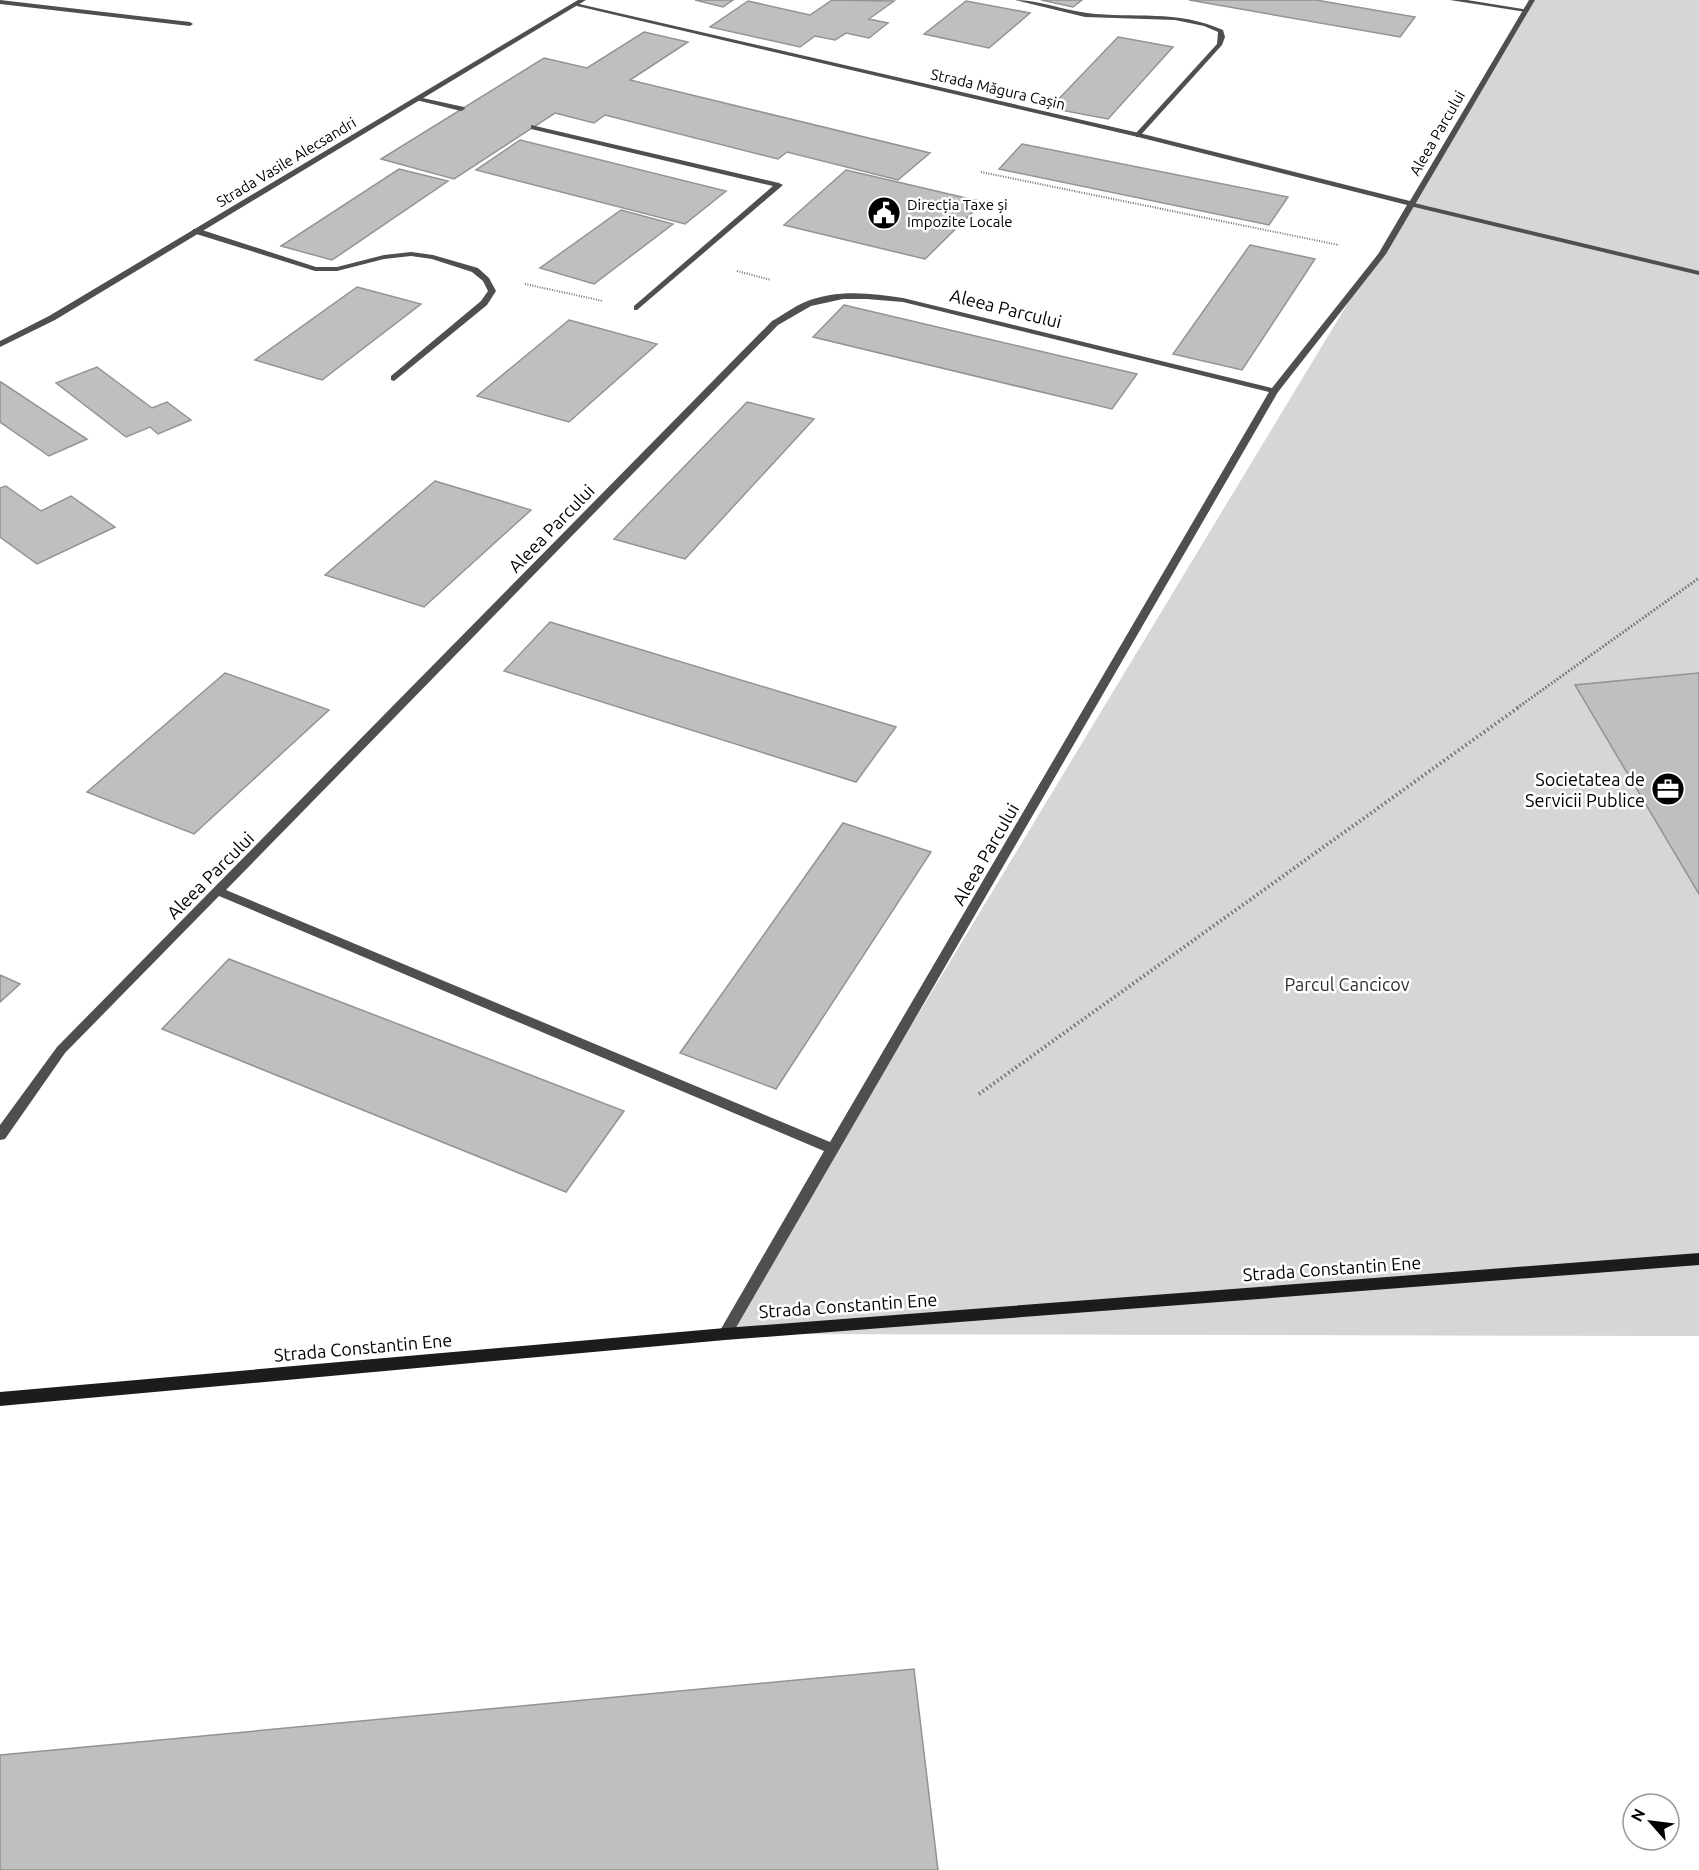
<svg xmlns="http://www.w3.org/2000/svg" width="1699" height="1870" viewBox="0 0 1699 1870" font-family="Ubuntu,sans-serif">
	<style>
		.green { fill: #d6d6d6 }
		.building { fill: #bfbfbf; stroke: #939393; stroke-width: 1.5 }
		.lines { fill: none; stroke-linecap: round; stroke-linejoin: round }
		.path-far2 { stroke: #717171; stroke-width: 2; stroke-dasharray: 1 1.5; stroke-linecap: butt }
		.path-far1 { stroke: #717171; stroke-width: 3; stroke-dasharray: 1.5 2; stroke-linecap: butt }
		.path { stroke: #717171; stroke-width: 4; stroke-dasharray: 1.5 3; stroke-linecap: butt }
		.service { fill: #4f4f4f; fill-rule: evenodd }
		.minor { fill: #4f4f4f; fill-rule: evenodd }
		.tertiary { fill: #4f4f4f; fill-rule: evenodd }
		.secondary { fill: #1c1c1c; fill-rule: evenodd }
		.labels { text-anchor: middle; dominant-baseline: central; stroke-width: 5; stroke-linejoin: round; paint-order: stroke }
		.far-street-label { font-size: 15px; fill: #000; stroke: #fff }
		.far-poi-label { font-size: 15px; fill: #000; stroke: #fff; text-anchor: start }
		.street-label { font-size: 18px; fill: #000; stroke: #fff }
		.poi-label { font-size: 18px; fill: #000; stroke: #fff; text-anchor: end }
		.park-label { font-size: 18px; fill: #2d2d2d; stroke: #fff }
	</style>
	<rect width="100%" height="100%" fill="#fff"/>
	<!-- green -->
	<path class="green" d="M1531 0H1699V1336L725 1334Z"/>
	<!-- building -->
	<path class="building" d="M695 0H733L723 7Z
		M832 0 894 1 869 19 888 23 869 38 846 33 835 40 815 36 800 47 710 27 748 1 810 15Z
		M1041 0H1082L1073 7Z
		M1189 0H1316L1415 17 1400 37Z
		M966 1 1030 13 989 48 924 34Z
		M644 32 688 42 630 80 930 153 898 180 787 152 778 159 605 115 594 123 555 113 454 179 381 159 544 58 587 68Z
		M1118 37 1173 47 1108 119 1050 108Z
		M520 140 726 191 685 224 476 170Z
		M1022 144 1288 197 1269 225 999 169Z
		M399 169 448 181 332 260 281 246Z
		M846 170 983 202 925 259 784 225Z
		M621 210 673 224 594 284 540 268Z
		M1250 245 1315 259 1242 370 1173 354Z
		M357 287 421 304 322 380 255 360Z
		M844 305 1137 374 1112 409 813 337Z
		M569 320 657 344 569 422 477 396Z
		M97 367 152 408 167 402 191 420 158 434 150 427 126 437 56 383Z
		M0 382H1L87 439 49 456 0 422Z
		M747 402 814 419 685 559 614 539Z
		M435 481 531 510 424 607 325 575Z
		M6 486 41 511 71 496 115 527 37 564 0 537V488Z
		M550 622 896 727 856 782 504 671Z
		M225 673 329 710 194 834 87 792Z
		M1699 673V894L1575 685Z
		M843 823 931 852 776 1089 680 1053Z
		M229 959 624 1111 566 1192 162 1029Z
		M0 975 20 984 0 1002Z
		M914 1669 938 1870H0V1755Z"/>
	<g class="lines">
		<!-- path-far2 -->
		<path class="path-far2" d="M981 172 1339 245
			M737 271 771 280
			M525 284 603 301"/>
		<!-- path-far1 -->
		<path class="path-far1" d="M1517 708 1699 578"/>
		<!-- path -->
		<path class="path" d="M979 1094 1519 707"/>
		<!-- service -->
		<path class="service" d="M1015 0C1039 0 1063 10 1087 13 1135 19 1176 9 1223 30L1225 37 1222 45 1139 137H1136V133L1217 44 1218 32 1204 26 1175 20 1085 17Z
			M1450 0H1467L1529 10 1526 12Z
			M418 97 464 107 465 109 461 111 416 100V98Z
			M531 125 779 183 783 185 637 310H634V306L773 186 531 129Z
			M1410 202 1699 271V275L1410 206Z
			M193 229H199L316 267H337L384 255 411 252 433 255 478 268 489 278 496 291 487 305 394 381 391 380V376L481 301 488 291 483 281 472 272 432 259 411 256 384 259 337 271H315L193 233Z"/>
		<!-- minor -->
		<path class="minor" d="M0 0 190 22 193 24 190 26 0 4Z
			M1529 0H1535L1386 254 1278 392 730 1338 725 1340 720 1338 718 1334 824 1151 219 896 65 1053 5 1139 0 1140V1125L57 1047 772 321C783 315 793 307 805 302 836 289 871 293 903 298L1272 388 1379 253 1407 205 1138 137 577 6 574 4 575 3 1139 133 1410 201ZM843 299H867L903 302 1269 392 830 1142 226 890 778 325 811 306Z"/>
		<!-- tertiary -->
		<path class="tertiary" d="M578 0H586L55 320 0 347V341L49 316Z"/>
		<!-- secondary -->
		<path class="secondary" d="M1699 1253V1265L725 1340 0 1406V1392L725 1328Z"/>
	</g>
	<!-- icons -->
	<defs>
		<symbol id="civic-disc" viewBox="-11 -11 22 22"><circle r="9.5" fill="#000" stroke="#fff"/><path d="M-.6-6.5H3V-4.5H.6V-3L4-1V1h2V6H-6V1h2V-1L-.6-3ZM-1.2 2.5V6h2.4V2.5Z" fill="#fff"/></symbol>
		<symbol id="office-disc" viewBox="-11 -11 22 22"><circle r="9.5" fill="#000" stroke="#fff"/><path d="M-6-3h4V-5.5h4V-3h4V5H-6ZM-1-4.5V-3h2v-1.5ZM-6 0V1H6V0Z" fill="#fff"/></symbol>
	</defs>
	<g fill-rule="evenodd">
		<use href="#civic-disc" x="865" y="194" width="38" height="38"/>
		<use href="#office-disc" x="1649" y="770" width="38" height="38"/>
	</g>
	<g class="labels">
		<!-- far-street labels -->
		<g class="far-street-label">
			<text transform="translate(998 89) rotate(13)">Strada Măgura Cașin</text>
			<text transform="translate(1437 133) rotate(-60)">Aleea Parcului</text>
			<text transform="translate(286 162) rotate(-31)">Strada Vasile Alecsandri</text>
		</g>
		<!-- far-poi labels -->
		<g class="far-poi-label">
			<text x="907" y="204">Direcția Taxe și<tspan x="907" dy="17">Impozite Locale</tspan></text>
		</g>
		<!-- street labels -->
		<g class="street-label">
			<text transform="translate(1006 308) rotate(14)">Aleea Parcului</text>
			<text transform="translate(551 528) rotate(-46)">Aleea Parcului</text>
			<text transform="translate(985 854) rotate(-60)">Aleea Parcului</text>
			<text transform="translate(210 875) rotate(-45)">Aleea Parcului</text>
			<text transform="translate(1332 1268) rotate(-4)">Strada Constantin Ene</text>
			<text transform="translate(848 1305) rotate(-4)">Strada Constantin Ene</text>
			<text transform="translate(363 1347) rotate(-5)">Strada Constantin Ene</text>
		</g>
		<!-- poi labels -->
		<g class="poi-label">
			<text x="1645" y="779">Societatea de<tspan x="1645" dy="21">Servicii Publice</tspan></text>
		</g>
		<!-- park labels -->
		<g class="park-label">
			<text x="1347" y="984">Parcul Cancicov</text>
		</g>
	</g>
	<!-- north arrow -->
	<g transform="translate(1651 1822) rotate(298)"><circle r="28" fill="#ffffff" stroke="#999999" stroke-width="1.5"/>
	<path d="M0-4.5L10 22L0 15L-10 22Z" fill="#000000"/>
	<text y="-9" font-size="16" font-weight="bold" text-anchor="middle" fill="#000000">N</text>
	</g>
</svg>
